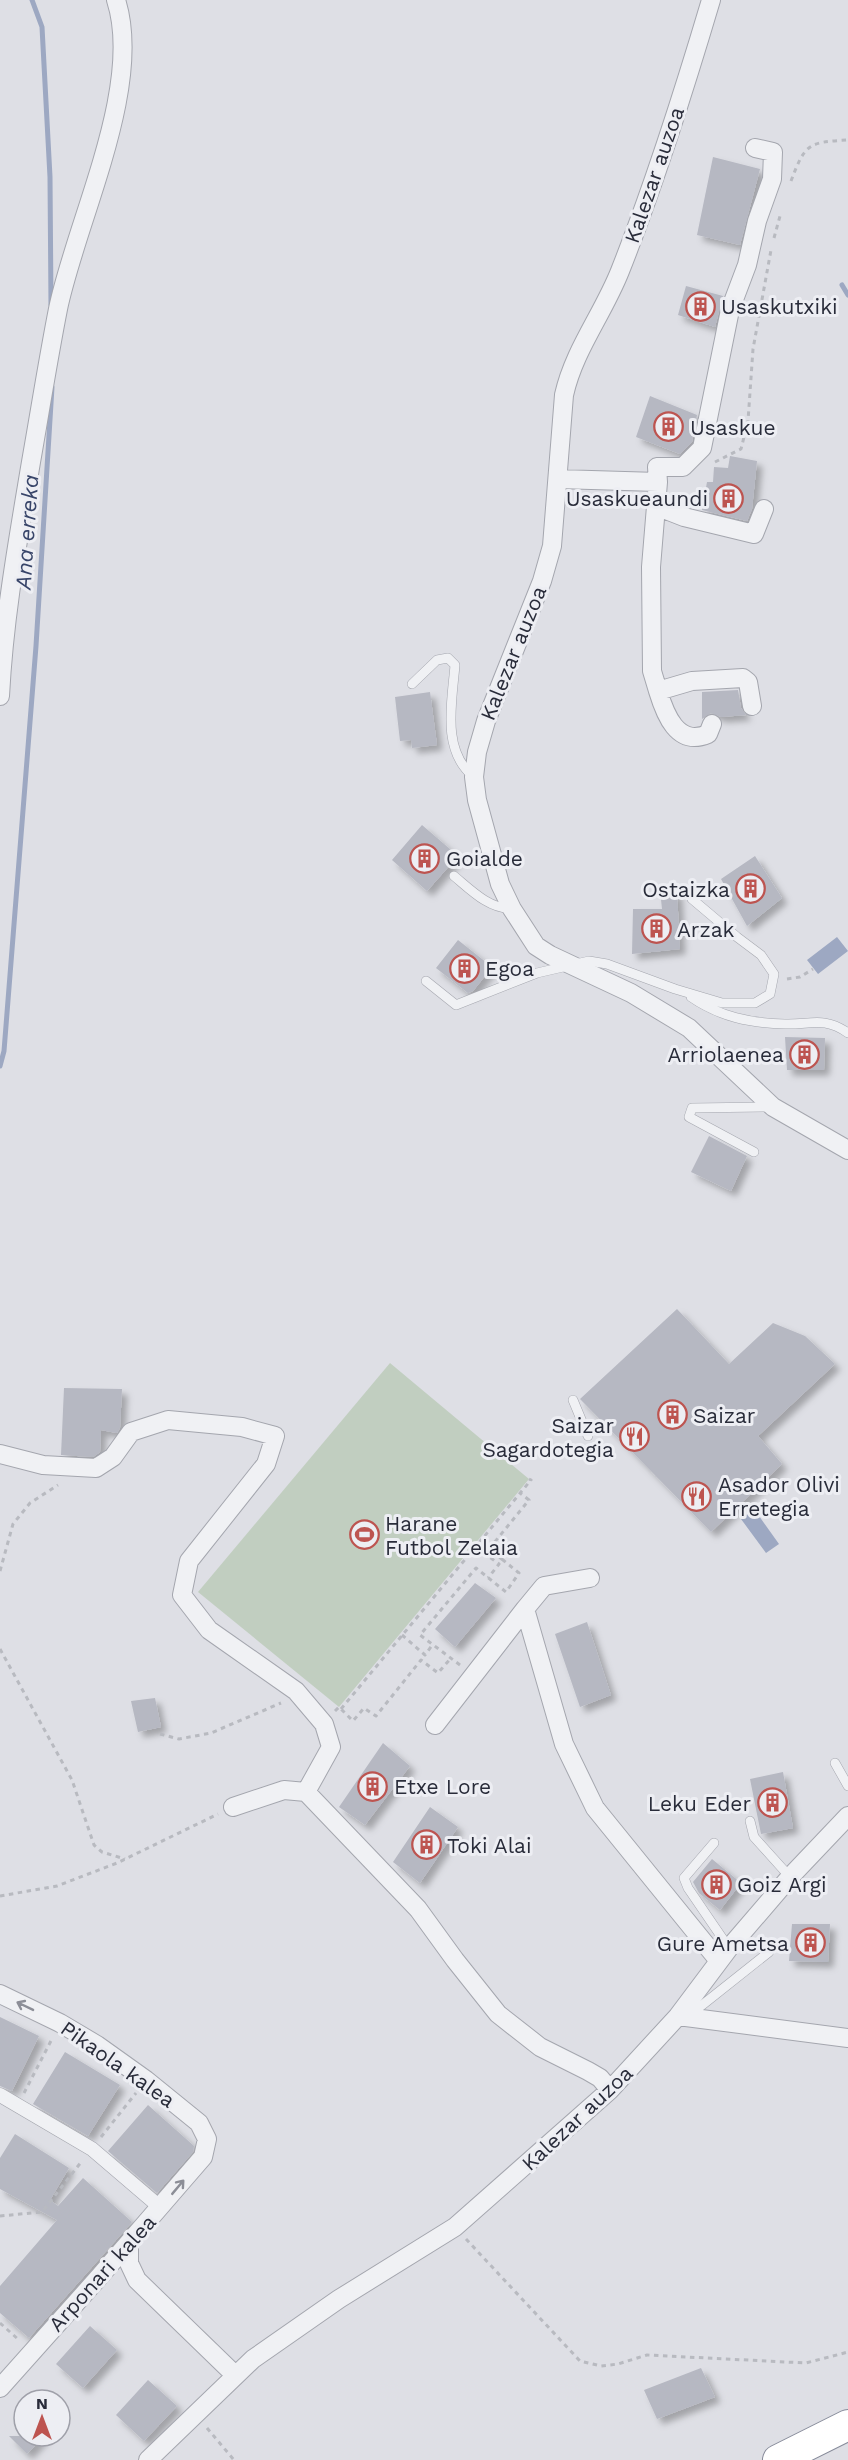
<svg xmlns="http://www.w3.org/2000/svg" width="848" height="2460" viewBox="0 0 848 2460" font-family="'Work Sans',sans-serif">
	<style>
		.green { fill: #c1cec0 }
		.water { fill: #9da8c2 }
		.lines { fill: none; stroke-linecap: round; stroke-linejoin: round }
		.stream { stroke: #9da8c2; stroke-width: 5 }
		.building { fill: #b6b8c2; filter: url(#shadow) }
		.service-casing { stroke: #a4a6ae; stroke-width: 10 }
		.pedestrian-casing { stroke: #a4a6ae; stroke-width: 15 }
		.minor-casing { stroke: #a4a6ae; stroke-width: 20 }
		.trunk-casing { stroke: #878b9a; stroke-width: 32 }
		.path { stroke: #b8bac0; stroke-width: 3; stroke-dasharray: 4.5 4.5; stroke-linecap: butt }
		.service { stroke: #f0f1f4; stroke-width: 9 }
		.pedestrian { stroke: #f0f1f4; stroke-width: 14 }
		.minor { stroke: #f0f1f4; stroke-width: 18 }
		.trunk { stroke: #fff; stroke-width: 30 }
		.oneway { stroke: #8c8e97 }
		.labels { text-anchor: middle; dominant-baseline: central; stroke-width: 6; stroke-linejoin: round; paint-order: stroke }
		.street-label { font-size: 21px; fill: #292c3a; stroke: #edeef3 }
		.poi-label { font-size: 21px; fill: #292c3a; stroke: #edeef3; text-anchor: start }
		.water-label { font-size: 22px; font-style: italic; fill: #384569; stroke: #edeef3 }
	</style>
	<defs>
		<filter id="shadow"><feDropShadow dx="5.5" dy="5.5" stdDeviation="3" flood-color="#0004"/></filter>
	</defs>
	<rect width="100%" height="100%" fill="#dedfe5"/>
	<!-- green -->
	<path class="green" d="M390 1363 529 1479 339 1707 198 1592Z"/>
	<!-- water -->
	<path class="water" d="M837 937 848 951 818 974 807 960Z
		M754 1509 779 1544 766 1553 741 1519Z"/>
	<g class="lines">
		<!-- stream -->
		<path class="stream" d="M32 0 42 27 50 177 51 305
			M842 285 848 295
			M0 1066 4 1051 36 646 52 387"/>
	</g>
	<!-- building -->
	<path class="building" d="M713 157 760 169 740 245 697 235Z
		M686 286 723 296 715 327 678 315Z
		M650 396 697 415 692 442 680 454 636 437Z
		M730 456 757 461 752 509 747 521 702 510 707 482H713L714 467 728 468Z
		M738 690 741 708 746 715 721 717 711 713 702 719V692Z
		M430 692 437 745 412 748 411 740 400 741 395 697Z
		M422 825 458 856 427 891 392 860Z
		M755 856 782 898 747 926 721 879Z
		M660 890 677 892 680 949 632 954 633 909H662Z
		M458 940 492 967 473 991 468 993 436 968Z
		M785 1037 825 1038 824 1070H787Z
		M709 1136 747 1156 731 1191 691 1172Z
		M677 1309 729 1364 773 1323 805 1336 835 1364 758 1436 782 1464 711 1532 580 1399Z
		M64 1388 122 1389 120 1428 117 1433 101 1430 100 1452 93 1457 61 1455Z
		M475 1583 496 1598 455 1647 435 1629Z
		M587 1622 611 1695 580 1707 555 1634Z
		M155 1698 161 1727 138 1732 131 1701Z
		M383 1743 410 1766 365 1825 339 1807Z
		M783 1772 793 1828 761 1834 750 1779Z
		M430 1807 458 1827 420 1883 393 1862Z
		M712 1859 741 1883 720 1910 699 1893 693 1882Z
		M792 1924H830L828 1962 789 1961Z
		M0 2017 39 2036 12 2091 0 2086Z
		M65 2052 120 2085 88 2136 33 2104Z
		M148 2105 194 2146 193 2152 157 2193 108 2151Z
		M15 2134 69 2168 50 2200 58 2206 83 2178 132 2222 29 2338 0 2313V2286L57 2220 0 2189V2158Z
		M90 2326 117 2350 83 2388 56 2364Z
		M701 2368 715 2397 657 2419 644 2390Z
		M148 2380 177 2406 144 2441 116 2415Z
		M9 2436H44L27 2454Z"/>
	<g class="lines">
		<defs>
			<path id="service" d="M412 684 437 660 448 658 455 665C452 702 441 751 474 777
				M454 876C472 891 488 908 512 909
				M426 981 456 1005 537 973 589 961 607 964 675 989 722 1003H755L770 994 774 974 761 955 737 937 692 899
				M691 997C720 1017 750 1023 785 1024 810 1025 824 1016 848 1033
				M754 1152 689 1117 692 1108 771 1107
				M573 1400 588 1436
				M835 1763 848 1786
				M750 1821 754 1837 790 1877
				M714 1843 684 1878 688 1888 729 1948
				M686 2013 701 2006 769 1952"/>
			<path id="pedestrian" d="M0 2095 92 2149 161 2208"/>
			<path id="minor" d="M711 0C684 91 655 183 620 271 603 314 574 350 564 395L552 546 542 581 486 721 477 752 474 777 477 800 500 884 512 909 536 946 550 955 631 993 689 1028 773 1107 848 1150
				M558 479 658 482 651 567 652 671 658 691 692 681 743 678 748 682 752 706
				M658 482 657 467H683L702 448 730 310 747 265 757 221 772 179 773 152 755 148
				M656 506 684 517 754 534 764 509
				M658 691C665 714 677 747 708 734L712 724
				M0 696C4 617 18 540 31 462 40 411 48 360 58 309 76 221 144 87 116 0
				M0 1454 43 1465 96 1468 113 1457 131 1432 168 1420 242 1427 275 1436 266 1464 189 1561 182 1595 209 1630 296 1691 324 1724 331 1747 306 1792
				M590 1578 544 1586 525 1609 564 1744 595 1808 719 1961
				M435 1725 525 1609
				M233 1807 284 1790 306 1792 418 1909 455 1960 498 2014 540 2047 588 2071 600 2078 610 2090
				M0 1994 60 2023 97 2045 146 2080 199 2123 207 2139 203 2157 100 2276 0 2388
				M678 2016 848 2038
				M129 2244V2263L137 2280 234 2374
				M148 2460 253 2359 339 2299 455 2227 610 2090 678 2016 729 1948 790 1877 848 1816"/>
			<path id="trunk" d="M778 2460 848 2425"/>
		</defs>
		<!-- service casing -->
		<use href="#service" class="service-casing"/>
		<!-- pedestrian casing -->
		<use href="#pedestrian" class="pedestrian-casing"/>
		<!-- minor casing -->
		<use href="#minor" class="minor-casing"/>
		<!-- trunk casing -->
		<use href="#trunk" class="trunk-casing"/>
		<!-- path -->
		<path class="path" d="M791 181C805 144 808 142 848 140
			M774 238 780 216
			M715 462 741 449 748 421 753 349 771 250
			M787 979 800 977 813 969
			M476 1547 499 1564 488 1578
			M503 1560 489 1549 529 1500 520 1493
			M0 1571 13 1524 30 1503 58 1485
			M402 1635 425 1655 433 1644
			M0 1649 72 1780 94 1845 102 1852 125 1859
			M460 1665 420 1635 476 1568 506 1592 519 1573 503 1560 499 1564
			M341 1709 531 1480 529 1479
			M335 1711 339 1707 353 1721 364 1708 376 1716 421 1660 438 1673 451 1658
			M160 1734 179 1739 211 1733 281 1703
			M0 1896 57 1886 117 1863 218 1814
			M24 2093 53 2037
			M101 2137 136 2093
			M0 2216 42 2212 82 2161
			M466 2239 580 2361 601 2366 618 2364 647 2355 806 2363 848 2352
			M0 2323 19 2340
			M207 2428 234 2460"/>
		<!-- service -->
		<use href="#service" class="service"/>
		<!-- pedestrian -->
		<use href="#pedestrian" class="pedestrian"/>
		<!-- minor -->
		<use href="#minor" class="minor"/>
		<!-- trunk -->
		<use href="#trunk" class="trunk"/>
	</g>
	<!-- one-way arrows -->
	<defs><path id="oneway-shaft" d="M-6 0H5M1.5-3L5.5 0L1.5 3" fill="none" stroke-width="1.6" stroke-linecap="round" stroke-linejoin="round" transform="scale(1.5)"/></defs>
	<g class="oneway">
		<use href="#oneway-shaft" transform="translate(25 2006) rotate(-154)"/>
		<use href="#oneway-shaft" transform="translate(178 2187) rotate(-50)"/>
	</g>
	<!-- icons -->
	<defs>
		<symbol id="building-ring" viewBox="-11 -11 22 22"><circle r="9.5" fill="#edeef3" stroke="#bd5450" stroke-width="1.5"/><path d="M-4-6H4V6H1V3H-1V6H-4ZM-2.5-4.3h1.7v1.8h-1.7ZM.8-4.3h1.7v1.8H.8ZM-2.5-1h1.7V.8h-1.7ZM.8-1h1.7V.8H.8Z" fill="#bd5450"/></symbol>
		<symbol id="restaurant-ring" viewBox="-11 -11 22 22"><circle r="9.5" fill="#edeef3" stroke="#bd5450" stroke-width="1.5"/><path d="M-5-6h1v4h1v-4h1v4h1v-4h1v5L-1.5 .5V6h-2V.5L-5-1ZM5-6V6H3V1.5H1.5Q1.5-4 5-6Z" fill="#bd5450"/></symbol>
		<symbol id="stadium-ring" viewBox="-11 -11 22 22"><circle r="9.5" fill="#edeef3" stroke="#bd5450" stroke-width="1.5"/><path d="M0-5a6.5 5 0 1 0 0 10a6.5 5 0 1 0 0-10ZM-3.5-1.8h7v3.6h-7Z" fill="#bd5450"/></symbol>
	</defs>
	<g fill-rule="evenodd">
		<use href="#building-ring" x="684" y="290" width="33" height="33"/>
		<use href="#building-ring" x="652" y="410" width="33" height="33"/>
		<use href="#building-ring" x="712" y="482" width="33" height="33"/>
		<use href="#building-ring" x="408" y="842" width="33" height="33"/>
		<use href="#building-ring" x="734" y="872" width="33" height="33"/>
		<use href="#building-ring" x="640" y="912" width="33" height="33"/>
		<use href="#building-ring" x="448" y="952" width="33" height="33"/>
		<use href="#building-ring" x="788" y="1038" width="33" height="33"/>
		<use href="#building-ring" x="656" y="1398" width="33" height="33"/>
		<use href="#restaurant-ring" x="618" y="1420" width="33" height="33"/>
		<use href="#restaurant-ring" x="680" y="1480" width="33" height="33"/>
		<use href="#stadium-ring" x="348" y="1518" width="33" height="33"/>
		<use href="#building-ring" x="356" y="1770" width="33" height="33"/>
		<use href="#building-ring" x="756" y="1786" width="33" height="33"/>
		<use href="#building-ring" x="410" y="1828" width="33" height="33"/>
		<use href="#building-ring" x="700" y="1868" width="33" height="33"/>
		<use href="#building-ring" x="794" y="1926" width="33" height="33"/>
	</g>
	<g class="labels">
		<!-- street labels -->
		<g class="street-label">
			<text transform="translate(654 175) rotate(-71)">Kalezar auzoa</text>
			<text transform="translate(513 653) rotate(-68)">Kalezar auzoa</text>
			<text transform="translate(118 2064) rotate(35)">Pikaola kalea</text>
			<text transform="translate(577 2118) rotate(-43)">Kalezar auzoa</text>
			<text transform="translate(102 2273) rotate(-48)">Arponari kalea</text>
		</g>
		<!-- poi labels -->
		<g class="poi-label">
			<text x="721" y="306">Usaskutxiki</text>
			<text x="690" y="427">Usaskue</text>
			<text x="708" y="498" text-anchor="end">Usaskueaundi</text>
			<text x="446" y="858">Goialde</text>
			<text x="730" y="889" text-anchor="end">Ostaizka</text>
			<text x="677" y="929">Arzak</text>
			<text x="485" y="968">Egoa</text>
			<text x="784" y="1054" text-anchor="end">Arriolaenea</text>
			<text x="693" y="1415">Saizar</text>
			<text x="614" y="1425" text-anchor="end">Saizar<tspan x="614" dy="24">Sagardotegia</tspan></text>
			<text x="718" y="1484">Asador Olivi<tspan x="718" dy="24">Erretegia</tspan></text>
			<text x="385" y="1523">Harane<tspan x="385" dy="24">Futbol Zelaia</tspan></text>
			<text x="394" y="1786">Etxe Lore</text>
			<text x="751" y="1803" text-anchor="end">Leku Eder</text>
			<text x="447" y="1845">Toki Alai</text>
			<text x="737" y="1884">Goiz Argi</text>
			<text x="789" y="1943" text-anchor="end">Gure Ametsa</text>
		</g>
		<!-- water labels -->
		<g class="water-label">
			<text transform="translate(27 532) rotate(-86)">Ana erreka</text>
		</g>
	</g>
	<!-- north arrow -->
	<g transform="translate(42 2418)"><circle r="28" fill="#edeef3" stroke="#9fa0a9" stroke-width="1.5"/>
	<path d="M0-4.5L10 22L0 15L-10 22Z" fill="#bd5450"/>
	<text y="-9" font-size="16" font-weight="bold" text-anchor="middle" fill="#292c3a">N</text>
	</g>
</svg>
